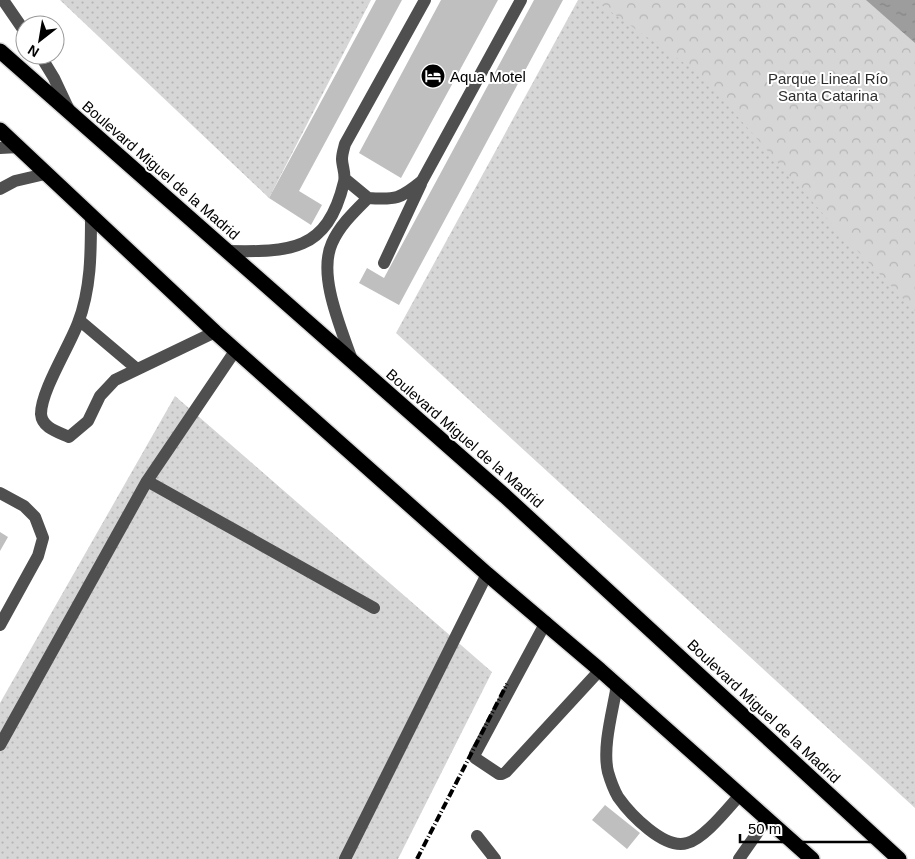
<svg xmlns="http://www.w3.org/2000/svg" width="915" height="859" viewBox="0 0 915 859" font-family="Helvetica,sans-serif">
	<style>
		.grass { fill: url(#grass-dots) }
		.park { fill: url(#park-crowns) }
		.water { fill: url(#water-ripples) }
		.building { fill: #bfbfbf }
		.lines { fill: none; stroke-linecap: round; stroke-linejoin: round }
		.highway-casing { stroke: #dbdbdb; stroke-width: 18 }
		.minor { stroke: #4f4f4f; stroke-width: 12 }
		.highway { stroke: #000; stroke-width: 15 }
		.rail { stroke: #000; stroke-width: 4; stroke-dasharray: 8 2.5 1 2.5; stroke-linecap: butt }
		.labels { text-anchor: middle; dominant-baseline: central; stroke-width: 4; stroke-linejoin: round; paint-order: stroke }
		.poi-label { font-size: 15px; fill: #000; stroke: #fff; text-anchor: start }
		.park-label { font-size: 15px; fill: #2d2d2d; stroke: #fff }
		.street-label { font-size: 15px; fill: #000; stroke: #fff }
	</style>
	<defs>
		<pattern id="grass-dots" width="8" height="8" patternUnits="userSpaceOnUse" patternTransform="scale(1.25)"><rect width="8" height="8" fill="#d6d6d6"/><path d="M2 2h.1M6 6h.1" fill="none" stroke="#b6b6b6" stroke-width="1.8" stroke-linecap="round"/></pattern>
		<pattern id="park-crowns" width="20" height="18" patternUnits="userSpaceOnUse" patternTransform="scale(1.25)"><rect width="20" height="18" fill="#d6d6d6"/><path d="M2 6a3 3 0 1 1 6 0M12 15a3 3 0 1 1 6 0" fill="none" stroke="#b6b6b6"/></pattern>
		<pattern id="water-ripples" width="26" height="14" patternUnits="userSpaceOnUse" patternTransform="scale(1.25)"><rect width="26" height="14" fill="#9d9d9d"/><path d="M2 4q2-2 4 0t4 0M15 11q2-2 4 0t4 0" fill="none" stroke="#858585"/></pattern>
	</defs>
	<rect width="100%" height="100%" fill="#fff"/>
	<!-- grass -->
	<path class="grass" d="M60 0H371L269 198Z
		M578 0H868L915 41V808L396 333Z
		M175 396 492 672 398 859H0V703Z"/>
	<!-- park -->
	<path class="park" d="M594 0H915V311L832 224 701 75Z"/>
	<!-- water -->
	<path class="water" d="M866 0H915V43Z"/>
	<!-- building -->
	<path class="building" d="M376 0H402L299 191 322 205 311 225 269 198Z
		M441 0H498L401 178 359 153Z
		M534 0H563L399 305 359 283 367 268 384 278Z
		M0 532 8 537 0 551Z
		M605 805 640 833 627 849 592 820Z"/>
	<g class="lines">
		<defs>
			<path id="highway" d="M0 51 505 496 899 859
				M0 130 215 332 487 574 600 670 812 859"/>
		</defs>
		<!-- highway casing -->
		<use href="#highway" class="highway-casing"/>
		<!-- minor -->
		<path class="minor" d="M3 0 25 32
			M40 55 54 78 70 112
			M0 148 19 147
			M345 179 368 198
			M0 189 15 181 45 174
			M91 217C91 253 91 289 78 323 69 347 41 391 41 414 42 428 58 432 69 437L88 421 100 396 115 380 215 332
			M226 251C289 252 327 253 344 182 346 174 342 166 342 159 342 154 344 148 345 144L425 0
			M384 263 421 184
			M79 320 137 369
			M353 363C342 330 317 276 332 243 340 225 355 211 368 198 396 200 400 199 422 181L521 0
			M147 481 374 608
			M0 493 24 506 35 517 43 538 38 556 0 625
			M546 622 475 754V758L499 774H502L506 772 600 670
			M617 685C613 710 602 747 608 772 610 779 614 790 618 797 630 814 664 850 687 843 704 839 728 808 740 795
			M0 745 147 481 235 351
			M477 836 495 859
			M345 859 487 574
			M739 859 767 819"/>
		<!-- highway -->
		<use href="#highway" class="highway"/>
		<!-- rail -->
		<path class="rail" d="M417 859 507 684"/>
	</g>
	<!-- icons -->
	<defs>
		<symbol id="hotel-disc" viewBox="-11 -11 22 22"><circle r="9.5" fill="#000" stroke="#fff"/><path d="M-6-4.5h1.5V1H6V5H4.5V3h-9V5H-6ZM-4 0a1.8 1.8 0 1 1 3.6 0ZM.5 0V-2.5h3Q6-2.5 6 0Z" fill="#fff"/></symbol>
	</defs>
	<g fill-rule="evenodd">
		<use href="#hotel-disc" x="419" y="62" width="28" height="28"/>
	</g>
	<g class="labels">
		<!-- poi labels -->
		<g class="poi-label">
			<text x="450" y="76">Aqua Motel</text>
		</g>
		<!-- park labels -->
		<g class="park-label">
			<text x="828" y="78">Parque Lineal Río<tspan x="828" dy="17">Santa Catarina</tspan></text>
		</g>
		<!-- street labels -->
		<g class="street-label">
			<text transform="translate(161 170) rotate(41)">Boulevard Miguel de la Madrid</text>
			<text transform="translate(465 438) rotate(41)">Boulevard Miguel de la Madrid</text>
			<text transform="translate(764 711) rotate(43)">Boulevard Miguel de la Madrid</text>
		</g>
	</g>
	<!-- north arrow -->
	<g transform="translate(40 40) rotate(211)"><circle r="24" fill="#ffffff" stroke="#999999"/>
	<path d="M0-4L9 19L0 12L-9 19Z" fill="#000000"/>
	<text y="-8" font-size="14" font-weight="bold" text-anchor="middle" fill="#000000">N</text>
	</g>
	<!-- scale -->
	<path d="M740 834v8h131v-8" fill="none" stroke="#000000" stroke-width="2.5"/>
	<text x="748" y="834" font-size="15" fill="#000000" stroke="#ffffff" stroke-width="4" paint-order="stroke">50 m</text>
</svg>
